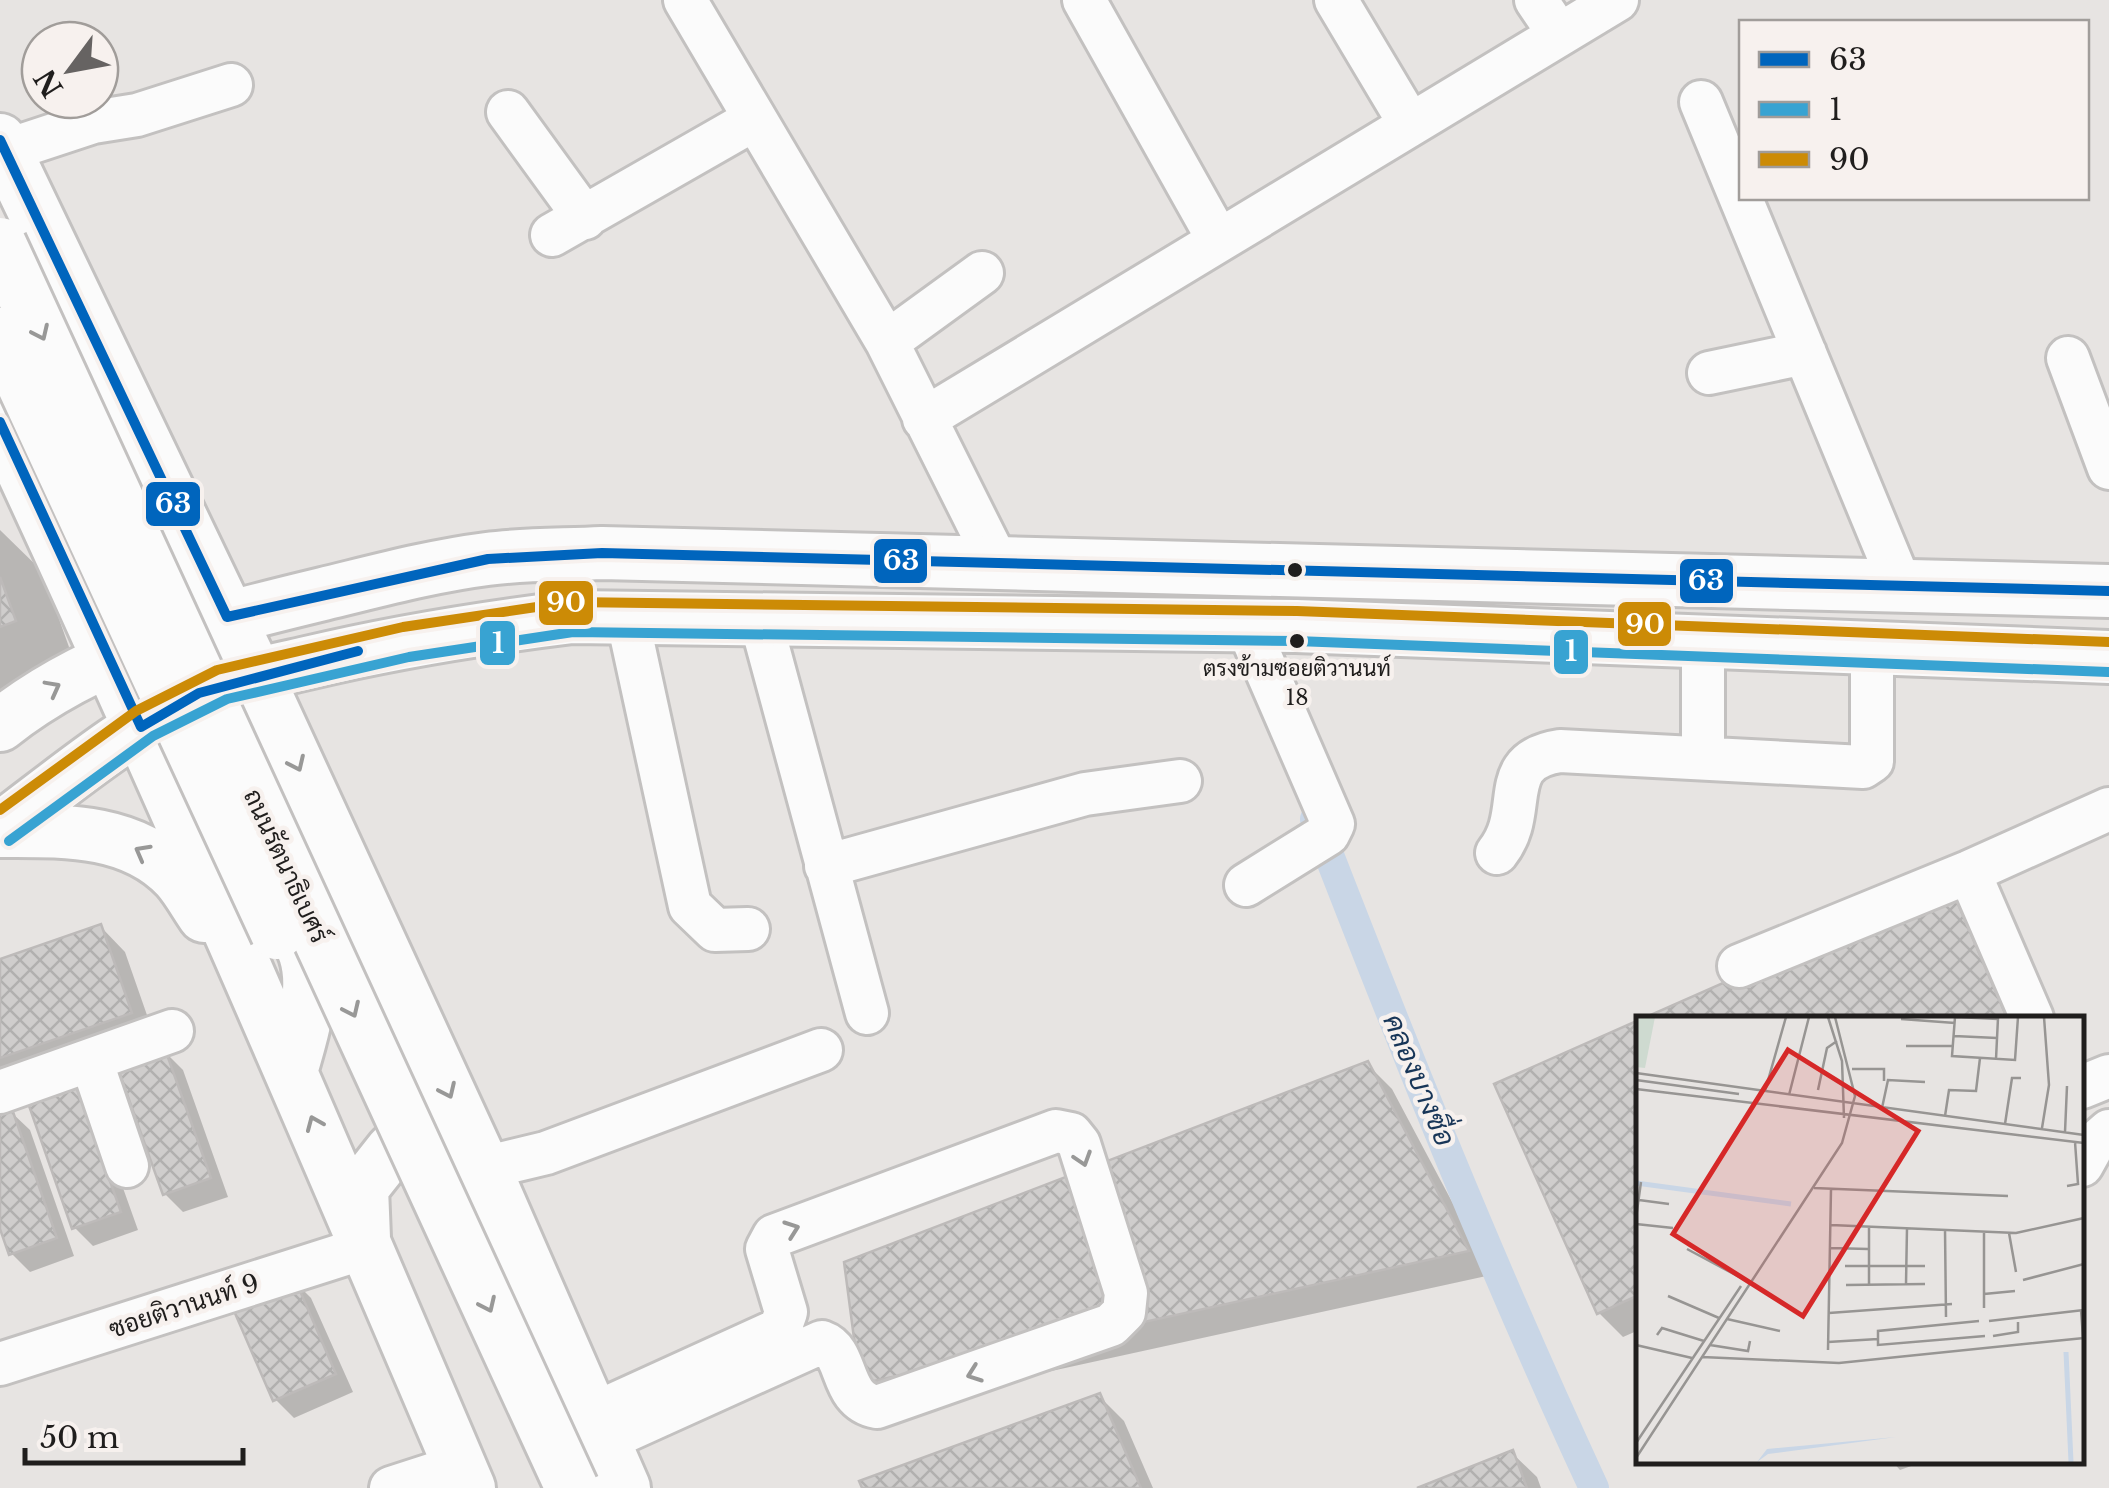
<svg xmlns="http://www.w3.org/2000/svg" width="2109" height="1488" viewBox="0 0 2109 1488" font-family="'Libre Baskerville',Sarabun,serif">
	<style>
		.shadow { fill: #0003 }
		.lines { fill: none; stroke-linecap: round; stroke-linejoin: round }
		.canal { stroke: #c9d6e6; stroke-width: 30 }
		.building { fill: url(#building-cross-hatch); stroke: #bdbab9; stroke-width: 2.5 }
		.minor-casing { stroke: #c3c1c0; stroke-width: 48 }
		.major-casing { stroke: #c3c1c0; stroke-width: 58 }
		.minor { stroke: #fbfbfb; stroke-width: 42 }
		.major { stroke: #fbfbfb; stroke-width: 52 }
		.major-bridge-casing { stroke: #c3c1c0; stroke-width: 58; stroke-linecap: butt }
		.major-bridge { stroke: #fbfbfb; stroke-width: 52 }
		.bus-1-casing { stroke: #f7f1ee; stroke-width: 18 }
		.bus-2-casing { stroke: #f7f1ee; stroke-width: 18 }
		.bus-3-casing { stroke: #f7f1ee; stroke-width: 18 }
		.bus-1 { stroke: #0065bd; stroke-width: 10 }
		.bus-2 { stroke: #38a3d2; stroke-width: 10 }
		.bus-3 { stroke: #cc8b06; stroke-width: 10 }
		.oneway { stroke: #989897 }
		.bus-dot { fill: #201e1d; stroke: #f7f1ee; stroke-width: 4 }
		.labels { text-anchor: middle; dominant-baseline: central; stroke-width: 9; stroke-linejoin: round; paint-order: stroke }
		.bus-label { font-size: 22px; fill: #201e1d; stroke: #f7f1ee }
		.street-label { font-size: 25px; fill: #201e1d; stroke: #f7f1ee }
		.water-label { font-size: 28px; font-style: italic; fill: #183658; stroke: #f7f1ee }
		.inset-river { fill: none; stroke: #c9d6e6; stroke-width: 5 }
		.inset-road { fill: none; stroke: #979593; stroke-width: 2.5 }
		.view { fill: #d62828; fill-opacity: 0.15; stroke: #d62828; stroke-width: 5 }
		.inset-edge { fill: none; stroke: #201e1d; stroke-width: 5 }
		.line-badge { stroke: #f7f1ee; stroke-width: 4 }
		.badge-label { font-size: 28px; text-anchor: middle; font-weight: bold; fill: #fff }
	</style>
	<defs>
		<pattern id="building-cross-hatch" width="8" height="8" patternUnits="userSpaceOnUse" patternTransform="scale(2.5)"><rect width="8" height="8" fill="#cfcdcc"/><path d="M0 0l8 8M0 8l8-8" fill="none" stroke="#b1b0af"/></pattern>
	</defs>
	<rect width="100%" height="100%" fill="#e7e4e2"/>
	<!-- shadow -->
	<path class="shadow" d="M0 530 42 571 85 692 0 723Z
		M1949 886 1973 910 2019 1018H1650Z
		M101 927 125 952 155 1038 0 1091V962Z
		M1639 1023V1330L1623 1337 1599 1313Z
		M165 1052 183 1070 228 1197 183 1212 165 1194Z
		M1367 1064 1392 1089 1491 1275 887 1407 862 1383Z
		M74 1086 93 1104 138 1230 93 1246 75 1228Z
		M11 1112 30 1130 74 1256 30 1272 11 1253 0 1222V1115Z
		M293 1280 311 1298 353 1392 294 1418 275 1399Z
		M1099 1396 1124 1421 1153 1488H864Z
		M1512 1453 1537 1477 1541 1488H1424Z
		M1891 1460H1928L1900 1470Z"/>
	<g class="lines">
		<!-- canal -->
		<path class="canal" d="M1315 819C1402 1044 1492 1269 1594 1488"/>
	</g>
	<!-- building -->
	<path class="building" d="M0 577 16 621 0 627Z
		M1949 883 2007 1018H1644Z
		M101 924 132 1013 0 1058V959Z
		M1639 1020V1295L1597 1314 1494 1084Z
		M165 1049 211 1178 163 1195 117 1066Z
		M1368 1061 1469 1251 860 1384 844 1262Z
		M75 1083 121 1212 72 1229 27 1100Z
		M12 1109 57 1238 9 1255 0 1229V1113Z
		M294 1277 336 1374 273 1401 231 1304Z
		M1100 1393 1141 1488H862L859 1481Z
		M1513 1450 1527 1488H1417Z"/>
	<g class="lines">
		<defs>
			<path id="minor" d="M685 0 887 342 997 562
				M1084 0 1218 239
				M1336 0 1410 124
				M1536 0 1559 34
				M1701 102 1901 586
				M508 112 585 218
				M5 151 93 122 137 115 231 85
				M552 235 755 119
				M887 342 982 273
				M2068 358 2109 468
				M1709 373 1805 353
				M924 419 1617 0
				M627 616 690 906 715 930 748 929
				M760 618 867 1013
				M1703 758V642
				M1497 853C1531 811 1494 761 1560 751L1863 767 1872 761V648
				M826 866 1085 794 1180 781
				M1969 872 2032 1018
				M1246 885 1328 834 1333 824 1248 628
				M1739 966 1969 872 2109 809
				M91 1060 127 1166
				M2082 1087 2109 1076
				M0 1092 172 1031
				M2082 1165 2093 1145 2109 1131
				M484 1168 546 1153 821 1050
				M0 1364 367 1247
				M591 1415 780 1329 786 1312 767 1249 774 1236 1056 1131 1071 1134 1079 1144 1126 1293 1124 1312 1111 1325 877 1407C838 1400 850 1352 822 1342L603 1441
				M391 1488 459 1466"/>
			<path id="major" d="M0 140 257 676 492 1186 624 1488
				M0 422C164 774 317 1131 469 1488
				M0 725C95 650 207 622 323 594 377 581 432 566 487 559 524 554 564 555 602 553L2109 591
				M0 829C63 782 126 729 196 695 229 679 271 671 307 663 395 642 482 628 572 617L1296 626 2109 657
				M0 831C62 831 131 828 177 877 187 888 195 903 204 916
				M285 910C291 924 300 939 305 954 317 992 301 1036 291 1072
				M364 1238 362 1188 392 1150 441 1144 456 1156"/>
		</defs>
		<!-- minor casing -->
		<use href="#minor" class="minor-casing"/>
		<!-- major casing -->
		<use href="#major" class="major-casing"/>
		<!-- minor -->
		<use href="#minor" class="minor"/>
		<!-- major -->
		<use href="#major" class="major"/>
		<defs>
			<path id="major-bridge" d="M0 244 572 1488
				M0 334 277 933"/>
		</defs>
		<!-- major-bridge casing -->
		<use href="#major-bridge" class="major-bridge-casing"/>
		<!-- major-bridge -->
		<use href="#major-bridge" class="major-bridge"/>
		<defs>
			<path id="bus-1" d="M0 140 227 617 488 559 602 553 2109 591
				M0 422 141 727 199 693 358 651"/>
			<path id="bus-2" d="M9 841 153 736 227 699 409 657 573 632 1296 641 2108 672"/>
			<path id="bus-3" d="M0 810 136 711 217 670 403 627 570 602 1297 611 2109 642"/>
		</defs>
		<!-- bus-1 casing -->
		<use href="#bus-1" class="bus-1-casing"/>
		<!-- bus-2 casing -->
		<use href="#bus-2" class="bus-2-casing"/>
		<!-- bus-3 casing -->
		<use href="#bus-3" class="bus-3-casing"/>
		<!-- bus-1 -->
		<use href="#bus-1" class="bus-1"/>
		<!-- bus-2 -->
		<use href="#bus-2" class="bus-2"/>
		<!-- bus-3 -->
		<use href="#bus-3" class="bus-3"/>
	</g>
	<!-- one-way arrows -->
	<defs><path id="oneway-chevron" d="M-2-3.5L2.5 0L-2 3.5" fill="none" stroke-width="1.6" stroke-linecap="round" stroke-linejoin="round" transform="scale(2.5)"/></defs>
	<g class="oneway">
		<use href="#oneway-chevron" transform="translate(41 333) rotate(65)"/>
		<use href="#oneway-chevron" transform="translate(53 688) rotate(-28)"/>
		<use href="#oneway-chevron" transform="translate(297 764) rotate(65)"/>
		<use href="#oneway-chevron" transform="translate(142 852) rotate(-151)"/>
		<use href="#oneway-chevron" transform="translate(352 1010) rotate(65)"/>
		<use href="#oneway-chevron" transform="translate(448 1091) rotate(65)"/>
		<use href="#oneway-chevron" transform="translate(314 1123) rotate(-113)"/>
		<use href="#oneway-chevron" transform="translate(1083 1159) rotate(72)"/>
		<use href="#oneway-chevron" transform="translate(792 1229) rotate(-20)"/>
		<use href="#oneway-chevron" transform="translate(488 1305) rotate(65)"/>
		<use href="#oneway-chevron" transform="translate(974 1374) rotate(160)"/>
	</g>
	<!-- markers -->
	<g class="bus-dot">
		<circle cx="1295" cy="570" r="9"/>
		<circle cx="1297" cy="641" r="9"/>
	</g>
	<g class="labels">
		<!-- bus labels -->
		<g class="bus-label">
			<text x="1297" y="668">ตรงข้ามซอยติวานนท์<tspan x="1297" dy="29">18</tspan></text>
		</g>
		<!-- street labels -->
		<g class="street-label">
			<text transform="translate(286 866) rotate(65)">ถนนรัตนาธิเบศร์</text>
			<text transform="translate(184 1306) rotate(-18)">ซอยติวานนท์ 9</text>
		</g>
		<!-- water labels -->
		<g class="water-label">
			<text transform="translate(1419 1080) rotate(67)">คลองบางซื่อ</text>
		</g>
	</g>
	<!-- overview -->
	<g transform="translate(1636 1016)">
		<rect width="448" height="448" fill="#e7e4e2"/>
		<path d="M0 1H19L9 52 0 51Z" fill="#cedad0"/>
		<path d="M260 421 132 438 121 446 131 433Z" fill="#c9d6e6"/>
		<path class="inset-river" d="M0 167 155 188M430 336 435 446"/>
		<path class="inset-road" d="M192 1 206 45 208 102M319 1 316 40 379 44 382 1M320 1 362 3M265 3 319 7M318 20 361 22M270 30H317M360 43 362 2M216 53H248V65M0 57 448 119M0 64 103 78M0 73 448 127M182 74 191 32 201 25M129 75 150 1M153 79 173 1M246 92 252 64 289 66M309 100 313 74 340 75 344 42M369 108 376 62H385M406 112 413 69 408 1M429 116 431 70M431 170 442 168 439 126M178 172 372 180M3 184 33 188M0 202 5 166M0 208 37 212M195 209 380 217 448 202M309 213 310 301M373 217 380 256M194 232 232 233M51 233 109 264M209 250H289M387 264 448 248M270 268 271 212M210 269 289 268M233 269V210M348 278 379 275M32 280 83 302M348 292V215M445 294 448 335M193 297 316 288M91 303 144 315M343 305 242 315V329L349 320M353 305 448 294M21 319 26 312 68 325M357 320 382 316V306M192 326 242 323M0 329 56 342M74 329 112 335 114 325M192 334 195 173M66 341 203 347 448 322M0 427 105 270M0 442 206 127 219 80 199 1"/>
		<path class="view" d="M152 34 282 115 167 300 37 218Z"/>
		<rect width="448" height="448" class="inset-edge"/>
	</g>
	<g class="line-badge">
		<rect x="144" y="480" width="58" height="48" rx="10" fill="#0065bd"/>
		<rect x="872" y="537" width="57" height="48" rx="10" fill="#0065bd"/>
		<rect x="1678" y="557" width="57" height="48" rx="10" fill="#0065bd"/>
		<rect x="537" y="579" width="58" height="48" rx="10" fill="#cc8b06"/>
		<rect x="1616" y="600" width="57" height="48" rx="10" fill="#cc8b06"/>
		<rect x="478" y="619" width="39" height="48" rx="10" fill="#38a3d2"/>
		<rect x="1552" y="628" width="38" height="48" rx="10" fill="#38a3d2"/>
	</g>
	<g class="badge-label">
		<text x="173" y="513">63</text>
		<text x="901" y="570">63</text>
		<text x="1706" y="590">63</text>
		<text x="566" y="612">90</text>
		<text x="1645" y="634">90</text>
		<text x="498" y="653">1</text>
		<text x="1571" y="661">1</text>
	</g>
	<!-- legend -->
	<rect x="1739" y="20" width="350" height="180" fill="#f7f1ee" stroke="#a19d9a" stroke-width="2.5"/>
	<rect x="1759" y="52" width="50" height="15" fill="#0065bd" stroke="#a19d9a" stroke-width="2.5"/>
	<text x="1829" y="70" font-size="30" fill="#201e1d">63</text>
	<rect x="1759" y="102" width="50" height="15" fill="#38a3d2" stroke="#a19d9a" stroke-width="2.5"/>
	<text x="1829" y="120" font-size="30" fill="#201e1d">1</text>
	<rect x="1759" y="152" width="50" height="15" fill="#cc8b06" stroke="#a19d9a" stroke-width="2.5"/>
	<text x="1829" y="170" font-size="30" fill="#201e1d">90</text>
	<!-- north arrow -->
	<g transform="translate(70 70) rotate(238)"><circle r="48" fill="#f7f1ee" stroke="#a19d9a" stroke-width="2.5"/>
	<path d="M0-8L18 38L0 25L-18 38Z" fill="#666362"/>
	<text y="-15" font-size="28" font-weight="bold" text-anchor="middle" fill="#201e1d">N</text>
	</g>
	<!-- scale -->
	<path d="M25 1448v15h218v-15" fill="none" stroke="#201e1d" stroke-width="5"/>
	<text x="40" y="1448" font-size="30" fill="#201e1d" stroke="#f7f1ee" stroke-width="8" paint-order="stroke">50 m</text>
</svg>
